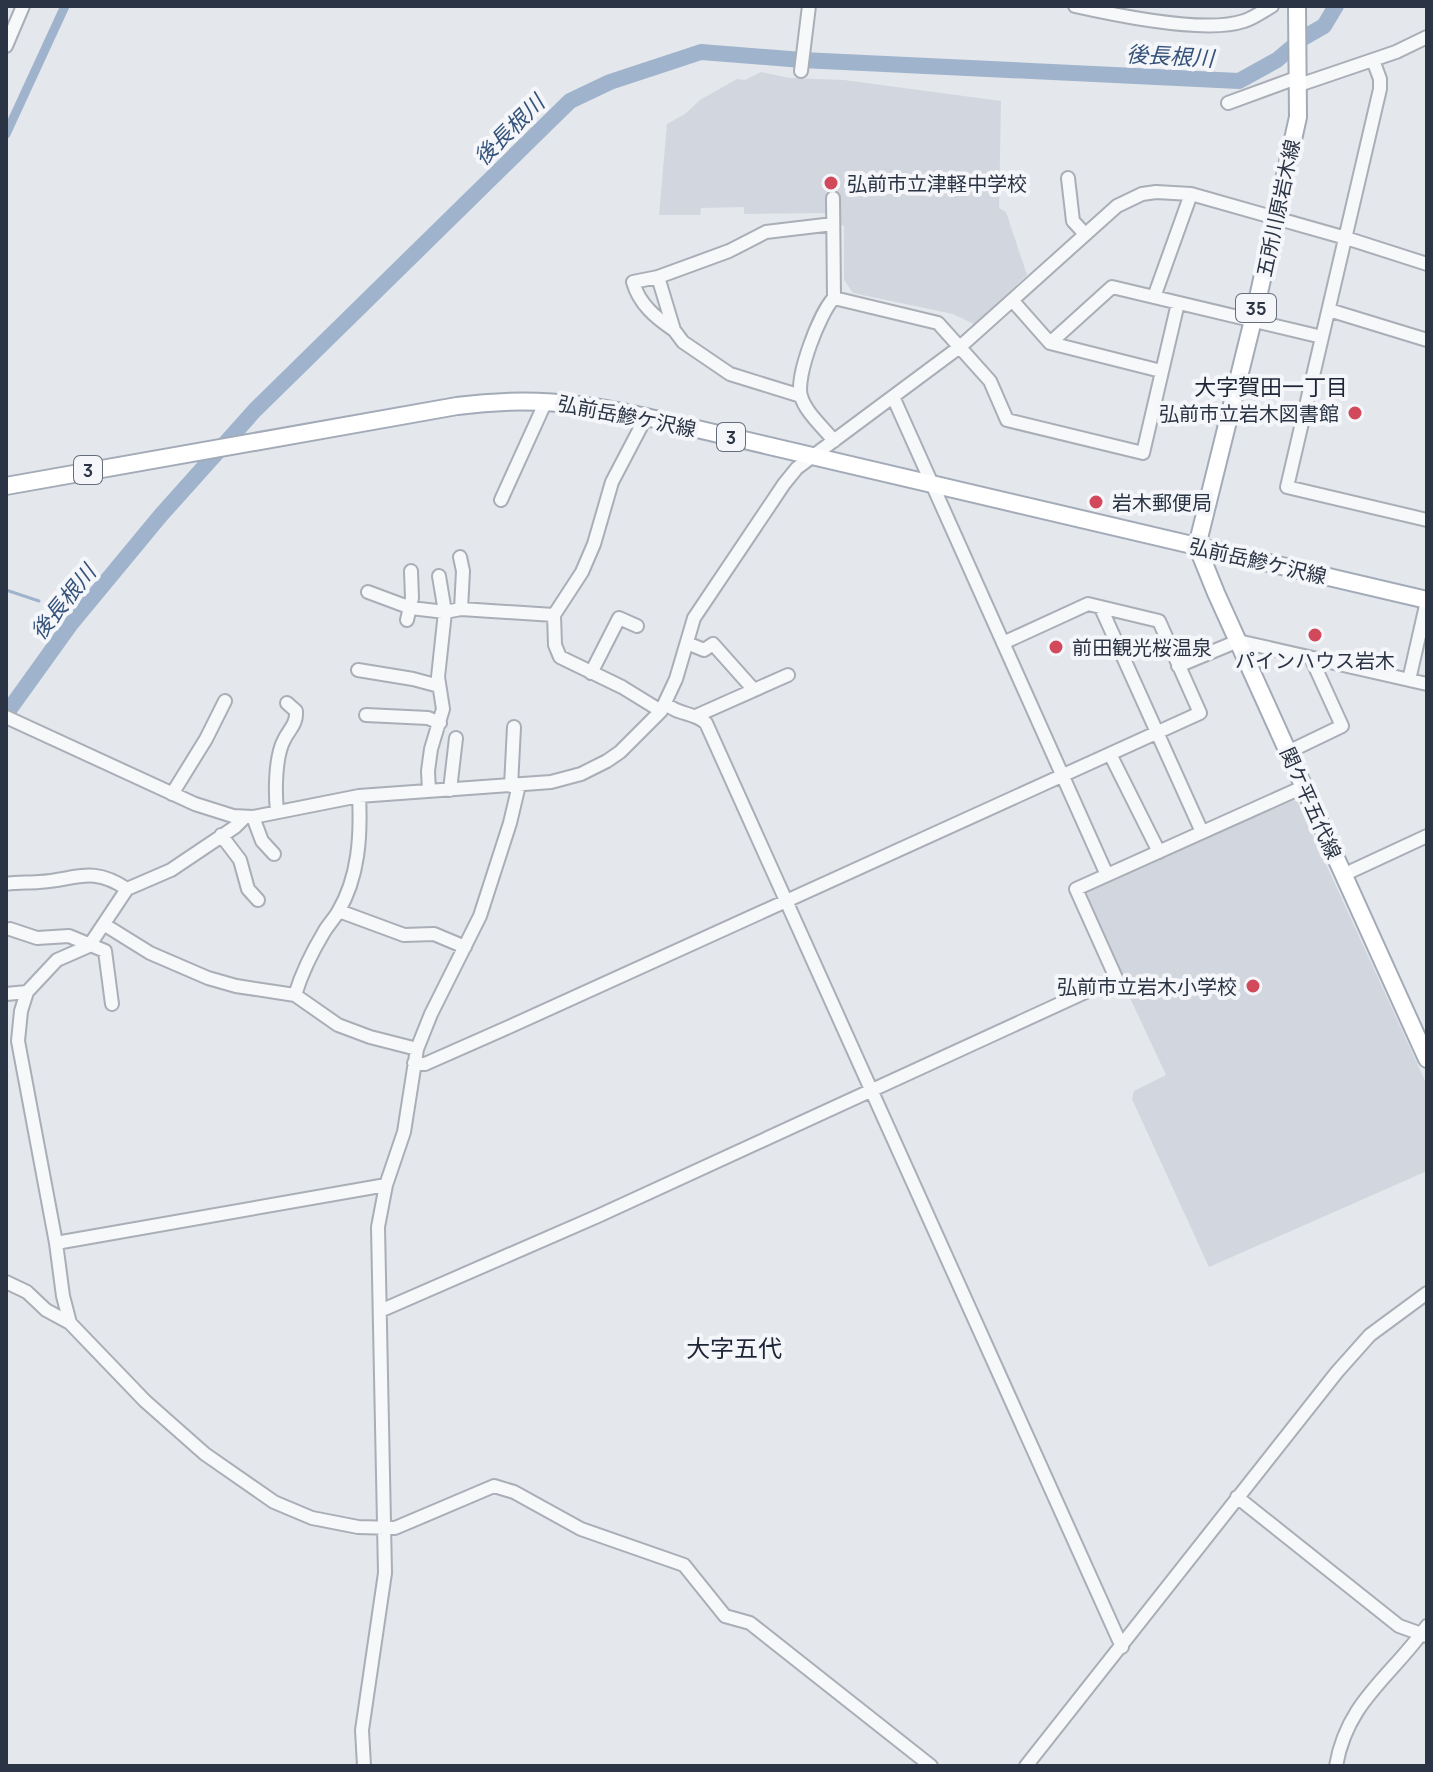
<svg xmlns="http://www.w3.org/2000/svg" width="1433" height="1772" viewBox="0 0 1433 1772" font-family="Manrope,'Noto Sans JP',sans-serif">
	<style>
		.built { fill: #d2d6de }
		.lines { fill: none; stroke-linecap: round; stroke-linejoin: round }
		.stream { stroke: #9fb4cc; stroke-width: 3 }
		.canal { stroke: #9fb4cc; stroke-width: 9 }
		.river { stroke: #9fb4cc; stroke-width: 16 }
		.minor-casing { stroke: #a9aeb7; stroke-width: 16 }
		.major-casing { stroke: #a3abb8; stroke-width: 20 }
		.minor { stroke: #f7f8fa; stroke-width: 12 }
		.major { stroke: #fff; stroke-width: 16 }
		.poi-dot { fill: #d1495b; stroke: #f4f6f9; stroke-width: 3 }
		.labels { text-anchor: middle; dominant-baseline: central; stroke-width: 8; stroke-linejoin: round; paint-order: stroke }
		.shield { fill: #f4f6f9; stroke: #676e7b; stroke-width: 2 }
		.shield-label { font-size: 18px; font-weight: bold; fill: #2b3445 }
		.poi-label { font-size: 20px; fill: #2b3445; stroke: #f4f6f9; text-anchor: start }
		.street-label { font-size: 20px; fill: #2b3445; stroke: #f4f6f9 }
		.water-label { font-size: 22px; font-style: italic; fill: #34527a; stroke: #f4f6f9 }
		.neighbourhood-label { font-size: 22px; fill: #1d2536; stroke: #f4f6f9 }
		.quarter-label { font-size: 24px; fill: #1d2536; stroke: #f4f6f9 }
	</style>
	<rect width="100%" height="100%" fill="#e4e7ec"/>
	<!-- built -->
	<path class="built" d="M761 72 790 78 844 80 1001 101 999 208 1006 212 1027 275 974 324 953 314 853 293 844 280V226L828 221V213L744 214V207L701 208 700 215H659L667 124 685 114 700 100 737 79 745 80Z
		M1287 799 1297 801 1427 1085V1171L1209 1267 1132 1099 1134 1091 1166 1075 1083 897V892Z"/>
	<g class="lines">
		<!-- stream -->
		<path class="stream" d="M6 590 39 601
			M63 621 70 625"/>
		<!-- canal -->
		<path class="canal" d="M6 134 65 6"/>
		<!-- river -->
		<path class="river" d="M6 714 70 625 161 515 255 410 570 101 610 82 701 52 802 60 1239 81 1277 60 1303 38 1324 26 1336 6"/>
		<defs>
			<path id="minor" d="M1075 6C1115 15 1206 34 1244 21 1254 18 1263 11 1272 6
				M6 46 23 6
				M1373 60 1380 79V89L1287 487 1427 520
				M801 71 809 6
				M1299 85 1396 52 1427 37
				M1228 103 1299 77
				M1068 178 1073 221 1084 233
				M833 198 834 298C820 312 795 377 801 396 805 412 824 428 834 441
				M658 277 633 282C639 304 656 318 674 330
				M1154 297 1191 194
				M834 298 938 323 990 381 1007 420 1143 453 1178 303
				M1012 300 1050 343 1161 371
				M1329 310 1427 340
				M1050 343 1112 287 1322 337
				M801 396 730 374 683 342 674 330 658 277 729 251 766 232 833 224
				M894 399 1107 875
				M646 417 612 482 594 544 582 572 554 615 555 645 560 657 622 687 661 711
				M501 500 546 401
				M460 557 463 571 461 609
				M368 592 411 608 445 612 439 576
				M1101 608 1202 832
				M407 620 412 598 411 571
				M687 643 704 650 713 644 754 690
				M1178 666 1238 641 1427 684
				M358 670 413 679 439 686
				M591 673 619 618 637 626
				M1409 680 1427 601
				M665 703C677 715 694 712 706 723L1122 1647
				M366 715 428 718 440 723
				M698 715 788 675
				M6 717 195 804 233 816 253 817 359 796 551 782 581 774 607 761 620 752 661 711 676 679 694 618 784 484 797 468 961 346 1117 206 1142 194 1156 192 1191 194 1346 238 1427 264
				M1288 752 1342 726 1311 658
				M1110 754 1159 852
				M511 786 514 727
				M450 790 456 738
				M429 791 428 771 431 749 443 709 438 677 445 612 461 609 554 615
				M172 794 206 739 225 701
				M277 811C275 792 275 757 284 740 289 729 297 725 296 711L287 703
				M253 817 262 841 274 854
				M221 835 240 860 248 889 258 900
				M1343 875 1427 836
				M6 884C17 882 28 883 39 882 76 880 91 865 127 889
				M339 911 404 935 434 934 465 947
				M105 925 150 953 208 978 236 986 295 995 338 1025 370 1037 417 1049
				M10 929 37 938 69 936 105 951 112 1004
				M6 994 27 992
				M295 995C302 972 312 952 324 932 328 925 334 919 338 912 359 877 361 835 359 796
				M414 1063 425 1064 511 1026 1200 713 1159 621 1088 604 1003 643
				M56 1243 386 1185
				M6 1282 27 1292 46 1310 70 1323 145 1401 205 1454 274 1502 312 1518 358 1527 395 1528 494 1486 514 1492 581 1529 684 1565 725 1616 750 1623 931 1766
				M380 1311 598 1216 1116 978 1076 889 1303 787
				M70 1323 63 1296 56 1243 18 1041 21 1011 27 992 57 960 89 946 127 889 171 870 235 827 244 818
				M1237 1497 1399 1626 1427 1636
				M364 1766 362 1730 385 1573 378 1227 386 1185 404 1132 417 1049 431 1014 480 916 510 823 519 785
				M1026 1766 1337 1372 1370 1335 1427 1293
				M1336 1766C1347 1701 1392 1676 1427 1626"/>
			<path id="major" d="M6 486 457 406C525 397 580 402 646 417L1427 600
				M1197 546 1216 593 1427 1059
				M1197 546 1253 320 1298 117 1297 6"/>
		</defs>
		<!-- minor casing -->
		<use href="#minor" class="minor-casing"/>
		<!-- major casing -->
		<use href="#major" class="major-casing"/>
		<!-- minor -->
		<use href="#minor" class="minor"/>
		<!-- major -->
		<use href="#major" class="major"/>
	</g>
	<!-- markers -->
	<g class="poi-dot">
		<circle cx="831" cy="183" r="8"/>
		<circle cx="1355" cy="413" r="8"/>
		<circle cx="1096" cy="502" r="8"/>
		<circle cx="1315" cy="635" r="8"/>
		<circle cx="1056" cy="647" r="8"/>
		<circle cx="1253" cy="986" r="8"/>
	</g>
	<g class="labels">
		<!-- shield labels -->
		<g class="shield">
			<rect x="1236" y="294" width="40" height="28" rx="6"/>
			<rect x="717" y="423" width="28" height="28" rx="6"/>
			<rect x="74" y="456" width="28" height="28" rx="6"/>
		</g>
		<g class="shield-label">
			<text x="1256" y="308">35</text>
			<text x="731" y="437">3</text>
			<text x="88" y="470">3</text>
		</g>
		<!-- poi labels -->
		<g class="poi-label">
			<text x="847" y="183">弘前市立津軽中学校</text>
			<text x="1339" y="413" text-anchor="end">弘前市立岩木図書館</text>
			<text x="1112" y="502">岩木郵便局</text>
			<text x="1072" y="647">前田観光桜温泉</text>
			<text x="1315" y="660" text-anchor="middle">パインハウス岩木</text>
			<text x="1237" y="986" text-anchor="end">弘前市立岩木小学校</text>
		</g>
		<!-- street labels -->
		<g class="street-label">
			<text transform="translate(1278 208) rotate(-78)">五所川原岩木線</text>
			<text transform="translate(627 416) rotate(11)">弘前岳鰺ケ沢線</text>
			<text transform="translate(1258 561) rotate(13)">弘前岳鰺ケ沢線</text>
			<text transform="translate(1311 803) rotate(66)">関ケ平五代線</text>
		</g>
		<!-- water labels -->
		<g class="water-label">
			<text transform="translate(1170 56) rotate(3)">後長根川</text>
			<text transform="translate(509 130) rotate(-45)">後長根川</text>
			<text transform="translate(63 602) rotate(-51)">後長根川</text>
		</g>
		<!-- neighbourhood labels -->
		<g class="neighbourhood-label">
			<text x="1271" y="387">大字賀田一丁目</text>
		</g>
		<!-- quarter labels -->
		<g class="quarter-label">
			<text x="734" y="1347">大字五代</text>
		</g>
	</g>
	<!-- border -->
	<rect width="1433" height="1772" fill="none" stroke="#2b3445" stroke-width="16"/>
</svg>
